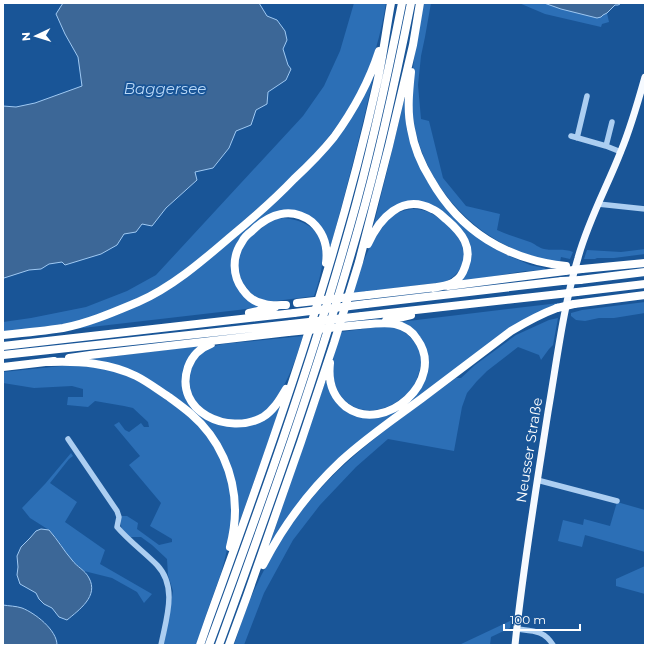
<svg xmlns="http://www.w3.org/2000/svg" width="648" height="648" viewBox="0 0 648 648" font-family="Montserrat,sans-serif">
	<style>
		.green { fill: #2c6fb6 }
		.water { fill: #3c6797; stroke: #9fc9f3 }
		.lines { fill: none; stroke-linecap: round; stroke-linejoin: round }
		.minor { stroke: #accef1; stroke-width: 5.5 }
		.major { stroke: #f6faff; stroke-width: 7 }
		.highway { stroke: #fff; stroke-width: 8 }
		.highway-bridge { stroke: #fff; stroke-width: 8 }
		.labels { text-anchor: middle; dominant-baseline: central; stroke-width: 3.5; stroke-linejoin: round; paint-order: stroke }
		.street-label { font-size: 14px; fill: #fff; stroke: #195597 }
		.water-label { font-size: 15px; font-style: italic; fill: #b9d8f7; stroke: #195597 }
	</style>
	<rect width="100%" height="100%" fill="#195597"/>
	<!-- green -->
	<path class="green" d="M354 3H386C381 34 373 64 358 92 331 144 286 184 242 222 220 240 199 260 176 276 158 289 138 298 118 307 111 310 105 313 98 315 86 319 73 323 60 326 41 329 22 330 3 333V322L31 318 86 307 127 291 156 275 303 116 324 86 340 51Z
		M424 3H431L425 37 421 56 418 85 421 119 429 121 443 178 466 206 500 214 497 230C508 235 519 238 530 242 535 244 539 248 544 249 554 251 564 248 573 252L570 259 561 257 560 262C486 253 423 191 413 117 408 79 417 41 424 3Z
		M519 3H544L561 9 597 18 607 13 609 22 602 24 601 27 545 14Z
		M375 70C362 129 347 187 331 245H329L323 230 284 211 243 237 231 268 260 307 238 310 74 329 169 288 314 163Z
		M404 100H406V113L433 189 495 249 509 256 521 261 530 265 544 268 547 270 525 271 459 282C467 273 470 268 471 256L453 221 411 203 373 228 391 155Z
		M413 209C426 209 433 214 444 222 466 240 475 266 445 282L353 293C360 270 367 247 382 228 384 224 387 220 390 218 397 212 404 210 413 209Z
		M284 218C333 223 326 262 314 296L276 301H268L260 299 254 296 250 292 241 281 237 263 239 255 248 239 268 223 276 219Z
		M645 249V254L614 258H597L595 259H584L587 250 621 252Z
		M645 302V313L614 318H599L585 321 576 320 571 316V313L582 310Z
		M559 303V305L537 314 357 445 268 549 325 382H328L357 415 406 404 427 358 400 322Z
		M558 318 553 345 549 349 541 360 539 355 518 347 487 371 477 381 467 393 462 407 454 451 388 439 356 467 320 505 293 540 264 593 244 645H234C239 631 243 616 249 602 259 578 272 554 286 532 329 467 394 423 456 378H461L475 365 516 335 549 320Z
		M385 326C400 328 409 333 417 346 423 356 422 365 418 375 415 387 408 394 398 401 365 423 330 404 333 364 333 353 338 342 341 332Z
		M303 336C296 358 289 381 275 399 273 403 270 406 267 409 262 414 256 418 249 419 234 422 208 417 198 405 185 389 187 366 202 353 205 350 211 347 215 346 224 343 234 343 243 342 263 340 283 338 303 336Z
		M200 346 187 361 188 403 234 426 278 407 280 409 238 526H237L238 513 218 442 160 388 90 359Z
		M77 365C92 367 107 368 121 374 136 379 148 387 161 396 174 405 188 414 199 427 219 449 234 482 232 513 231 533 227 553 221 573 213 597 203 620 197 645H164L173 591 168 575 167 559 152 545 141 537H128C122 529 119 527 122 516H127L138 523 137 529 159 545 172 542V539L150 526 161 503 129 465 140 456 114 425 119 422 125 430 129 432 141 423 144 427H149L148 422 133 408 124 406 95 401 88 407 67 405 68 397H83V389L72 386 34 388 3 383V372L62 366Z
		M71 453 73 456 69 459 50 483 77 502 65 522 105 550 100 564 152 594 144 603 137 592 112 578 84 571 72 561 57 539 49 530 30 518 22 508 45 484Z
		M617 502 645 510V552L585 535 582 547 558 541 563 520 583 525 584 519 610 526Z
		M645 566V594L616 586V579Z
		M512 620 510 628 491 637 490 645H459Z"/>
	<!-- water -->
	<path class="water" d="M63 3H259L267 16 277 20 285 31 287 40 283 49 288 65 291 69 286 80 268 92 267 104 256 110 251 125 236 131 229 148 213 168 195 172 197 180 166 208 152 226 142 224 136 232 124 234 117 245 101 254 65 265 62 262 49 264 41 269 29 270 4 278 3 277V106L16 107 35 103 82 86 78 57 65 34 56 14Z
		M544 3H620V4L618 5H615L607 13 603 15 601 17 597 18 561 9Z
		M41 529 49 530C58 540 64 551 72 560 77 567 85 570 89 578 99 596 79 610 67 620L59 617 52 608 44 604 39 599 36 593 20 584 17 575 18 567 17 556 21 547 30 538 36 531Z
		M3 605C9 606 16 606 22 608 35 613 57 630 57 645H3Z"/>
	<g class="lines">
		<!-- minor -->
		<path class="minor" d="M571 136 606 146 621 152
			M577 138 587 96
			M606 146 612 122
			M598 204 645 209
			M68 439 117 511 119 517 117 527C129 541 144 552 157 565 178 587 166 619 161 645
			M537 480 617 501
			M517 629C533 631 544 630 553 645"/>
		<!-- major -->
		<path class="major" d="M515 645C523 567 536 489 548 412 557 360 563 308 578 258 588 221 607 187 621 151 631 127 638 102 645 77"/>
		<!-- highway -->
		<path class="highway" d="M411 72C409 91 407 111 411 129 414 147 421 164 431 180 460 231 507 260 566 266
			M368 244C379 219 402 193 432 209 438 211 442 216 447 220 462 233 473 247 465 267 463 273 459 279 454 282 448 286 440 286 433 288
			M582 269 645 263
			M580 280 645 272
			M448 286 565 271
			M577 292 645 284
			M368 295 437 287
			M366 304 562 281
			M574 304 645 295
			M286 305C280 305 272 306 265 304 256 303 248 297 243 290 232 276 232 256 242 242 244 237 248 234 252 231 269 214 291 206 312 222 324 233 328 248 326 263
			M249 313 275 307
			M362 316 560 294
			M386 321 411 315
			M3 335C23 333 43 331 63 328 89 323 114 312 138 302 172 287 201 262 229 238 252 219 274 200 294 179 308 166 322 152 334 137 353 111 369 82 379 51
			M211 344C200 348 192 356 188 367 173 412 229 436 263 417 274 410 280 399 286 389
			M3 346 294 313
			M3 355 291 324
			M69 358 90 355 288 332
			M50 362C80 361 109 363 136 376 148 382 158 390 169 397 177 403 184 408 191 414 219 438 235 474 235 511 235 523 233 535 230 547
			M330 363C328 380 332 396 346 407 385 435 447 380 417 339 412 331 404 326 395 324 384 322 370 324 359 325
			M3 367 54 361
			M263 565C283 526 309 491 341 461 366 438 394 419 421 399 451 376 481 354 511 331 526 322 541 314 557 308
			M200 645 209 619C273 443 336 266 377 83 383 56 386 30 391 3
			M209 645C260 507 310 368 350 226 371 153 387 78 402 3
			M219 645C269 507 319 368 359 226 380 153 396 78 411 3
			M229 645 247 596 301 442 334 343 359 262 389 146 413 45 420 3"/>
		<!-- highway-bridge -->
		<path class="highway-bridge" d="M565 271 582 269
			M562 281 580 280
			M560 294 577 292
			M297 303 368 295
			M557 308 574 304
			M294 313 366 304
			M291 324 362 316
			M288 332 359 325"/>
	</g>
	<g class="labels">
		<!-- street labels -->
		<g class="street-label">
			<text transform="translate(529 450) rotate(-81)">Neusser Straße</text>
		</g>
		<!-- water labels -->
		<g class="water-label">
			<text x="165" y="88">Baggersee</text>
		</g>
	</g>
	<!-- border -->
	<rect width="648" height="648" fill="none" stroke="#ffffff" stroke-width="8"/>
	<!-- north arrow -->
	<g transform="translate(36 36) rotate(266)" stroke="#195597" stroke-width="3" paint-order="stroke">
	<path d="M0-3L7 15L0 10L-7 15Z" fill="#ffffff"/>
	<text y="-6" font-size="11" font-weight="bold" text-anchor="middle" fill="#ffffff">N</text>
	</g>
	<!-- scale -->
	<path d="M504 624v6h76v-6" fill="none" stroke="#ffffff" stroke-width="2"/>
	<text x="510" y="624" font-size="12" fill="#ffffff" stroke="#195597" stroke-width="3" paint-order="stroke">100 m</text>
</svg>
